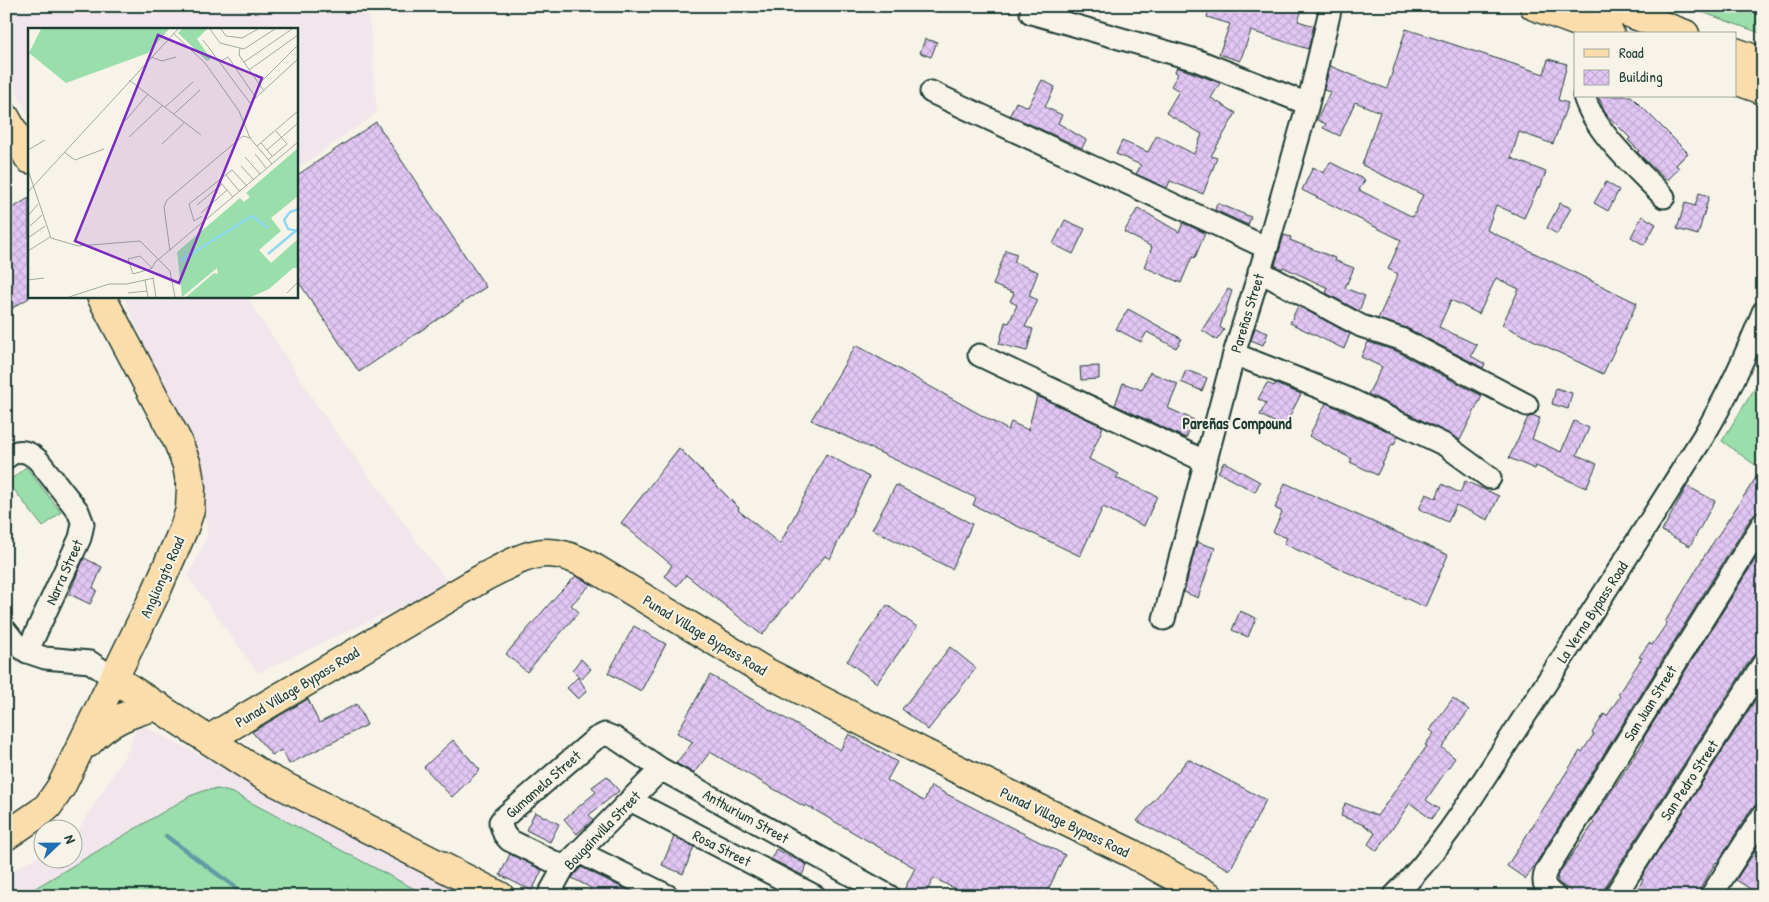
<svg xmlns="http://www.w3.org/2000/svg" width="1769" height="902" viewBox="0 0 1769 902" font-family="'Patrick Hand',sans-serif">
	<style>
		.built { fill: #f1e6ec }
		.grass { fill: #99deab; stroke: #5c8e70 }
		.lines { fill: none; stroke-linecap: round; stroke-linejoin: round }
		.stream { stroke: #629ba5; stroke-width: 4.5 }
		.building { fill: url(#building-cross-hatch); stroke: #1f3d34 }
		.minor-casing { stroke: #1f3d34; stroke-width: 25 }
		.major-casing { stroke: #1f3d34; stroke-width: 31 }
		.highway-casing { stroke: #1f3d34; stroke-width: 31 }
		.minor { stroke: #f7f3e8; stroke-width: 21 }
		.major { stroke: #fbddab; stroke-width: 28 }
		.highway { stroke: #fbddab; stroke-width: 28 }
		.labels { text-anchor: middle; dominant-baseline: central; stroke-width: 4; stroke-linejoin: round; paint-order: stroke }
		.street-label { font-size: 15px; fill: #1f3d34; stroke: #f7f3e8 }
		.neighbourhood-label { font-size: 16px; font-weight: bold; fill: #1f3d34; stroke: #f7f3e8 }
		.inset-river { fill: none; stroke: #8fd9f0; stroke-width: 2.5 }
		.inset-road { fill: none; stroke: #a1aaa0; stroke-width: 1 }
		.view { fill: #7b2cbf; fill-opacity: 0.15; stroke: #7b2cbf; stroke-width: 2.5 }
		.inset-edge { fill: none; stroke: #1f3d34; stroke-width: 2.5 }
	</style>
	<defs>
		<pattern id="building-cross-hatch" width="8" height="8" patternUnits="userSpaceOnUse" patternTransform="scale(1.25)"><rect width="8" height="8" fill="#e2c6f4"/><path d="M0 0l8 8M0 8l8-8" fill="none" stroke="#c1abd2"/></pattern>
	</defs>
	<rect width="100%" height="100%" fill="#f7f3e8"/>
	<filter id="ink" filterUnits="userSpaceOnUse"><feTurbulence type="fractalNoise" baseFrequency=".02" numOctaves="2"/><feDisplacementMap in="SourceGraphic" scale="10" xChannelSelector="R" yChannelSelector="G"/><feConvolveMatrix kernelMatrix="1 2 1 2 8 2 1 2 1" color-interpolation-filters="sRGB"/></filter>
	<g filter="url(#ink)">
		<!-- built -->
		<path class="built" d="M6 6H368L377 113 296 169V29H29V119L6 69Z
			M123 296H246L321 411 449 584 258 673 188 577 207 536 205 484Z
			M138 723 369 842 474 896H6V874L42 854V860H72L73 836 76 834 129 749Z"/>
		<!-- grass -->
		<path class="grass" d="M1685 6H1763V34Z
			M1763 375V453L1755 465 1722 441Z
			M26 467 61 512 43 527 8 482Z
			M218 789 233 793 428 896H22L190 796 206 790Z"/>
		<g class="lines">
			<!-- stream -->
			<path class="stream" d="M166 836 247 896"/>
		</g>
		<!-- building -->
		<path class="building" d="M1210 6H1303L1298 21 1314 26 1308 49 1251 31 1240 61 1219 54 1230 24 1207 17Z
			M1406 29 1544 74 1548 59 1567 64 1558 100 1568 103 1553 144 1519 132 1511 158 1546 172 1540 188 1538 187 1524 218 1496 205 1487 230 1637 303 1603 374 1502 325 1519 289 1496 278 1479 314 1451 300 1439 327 1477 345 1471 356 1485 364 1483 368 1407 328 1378 319 1398 274 1388 269 1401 240 1302 190 1313 167 1324 173 1330 162 1365 180 1359 190 1413 217 1423 195 1362 165 1380 112 1355 102 1340 136 1323 128 1326 124 1317 120 1330 92 1324 90 1330 66 1387 89Z
			M925 39 937 42 931 57 920 53Z
			M1177 67 1220 83 1211 98 1236 113 1211 156 1217 158 1203 194 1170 181 1167 188 1136 174 1141 165 1116 154 1122 141 1148 152 1157 135 1194 154 1202 134 1166 113 1179 91 1171 86 1178 74 1175 72Z
			M1042 80 1055 87 1045 107 1062 115 1058 123 1086 140 1082 148 1010 115 1016 102 1028 107Z
			M1598 96H1631L1688 153 1676 165 1679 168 1667 181 1637 152 1639 151 1628 140 1630 138 1606 114Z
			M376 122 486 287 359 372 296 278V176Z
			M1606 182 1619 190 1608 211 1594 203Z
			M1699 193 1709 196 1698 235 1677 229 1685 203 1695 206Z
			M29 198V298L6 312V212Z
			M1217 203 1251 217 1248 225 1215 210Z
			M1560 203 1571 208 1557 234 1547 228Z
			M1138 208 1179 232 1183 223 1205 233 1195 258 1192 257 1181 283 1144 267 1152 247 1124 232Z
			M1642 216 1656 224 1644 245 1631 237Z
			M1065 220 1085 229 1073 254 1053 244Z
			M1284 235 1291 237 1290 240 1335 258 1334 260 1354 268 1345 288 1365 296 1359 311 1326 293 1328 288 1283 267 1282 269 1275 265Z
			M1006 250 1017 254 1014 262 1038 272 1029 296 1038 300 1025 327 1033 329 1027 351 999 344 1005 322 1009 323 1017 305 1010 301 1014 293 993 285Z
			M1228 289 1232 291 1220 327 1224 330 1217 340 1202 330Z
			M1298 306 1350 334 1344 349 1290 323Z
			M1128 309 1182 339 1176 348 1147 332 1141 342 1116 329Z
			M1255 328 1268 333 1263 345 1251 340Z
			M1368 342 1396 351 1482 396 1460 440 1450 434 1368 394 1382 367 1361 357Z
			M856 345 1008 430 1011 422 1028 430 1037 396 1102 426V430L1089 459 1119 474 1116 478 1157 496 1144 526 1103 507 1080 556 973 505 976 498 811 420Z
			M1099 366V379L1081 380 1080 367Z
			M1186 370 1207 378 1202 391 1181 382Z
			M1150 372 1178 384 1168 408 1194 420 1186 438 1115 405 1123 383 1142 390Z
			M1267 383 1274 386 1275 384 1301 394 1284 427 1260 415 1266 403 1258 399Z
			M1556 388 1572 393 1568 409 1552 404Z
			M1326 403 1398 436 1394 445 1392 444 1377 475 1350 462 1352 459 1309 436Z
			M1534 416 1540 418 1532 439 1561 452 1574 421 1589 428 1577 455 1597 464 1586 488 1536 466 1535 469 1509 458 1528 417Z
			M679 448 739 508 738 510 780 544 826 454 869 477 830 559 825 556 762 635 686 575 677 586 665 576 672 565 621 523Z
			M1224 462 1260 482 1255 492 1218 472Z
			M1763 467V511L1757 512 1752 516 1526 879 1507 866 1580 751 1582 752 1594 734 1592 733 1604 714 1607 716 1620 696 1618 694 1642 658 1639 657 1649 643 1652 645 1667 623 1665 622 1705 555Z
			M1465 481 1499 496 1488 520 1456 505 1448 522 1419 509 1426 494 1436 498 1442 484 1460 493Z
			M1285 483 1448 555 1425 607 1284 544 1287 538 1273 532 1282 512 1275 508Z
			M896 485 972 524 952 569 872 529Z
			M1687 486 1715 501 1690 546 1662 531Z
			M1197 542 1215 548 1198 598 1184 592Z
			M1763 547V652L1757 653 1752 657 1604 889 1603 896H1577L1558 882 1557 876 1594 823 1592 821 1639 749 1644 740 1643 739Z
			M84 558 102 567 93 588 97 590 90 604 69 594Z
			M576 576 591 584 571 605 579 612 527 672 506 654 558 594Z
			M887 605 917 627 877 683 847 661Z
			M1240 611 1256 618 1248 637 1232 630Z
			M634 626 666 644 641 691 608 673Z
			M950 647 976 668 928 730 902 709Z
			M581 659 591 669 582 679 572 670Z
			M710 675 840 750 849 734 897 762 887 780 924 801 931 786 1065 855 1045 896H969L934 878 924 896H914L904 890 915 868 806 805 805 807 710 752 694 773 676 763 693 742 677 733Z
			M578 677 587 691 578 699 567 688Z
			M1763 688V803L1757 804 1752 808 1717 863 1716 862 1700 889 1699 896H1635L1643 879 1641 878Z
			M1453 698 1469 710 1442 748 1455 758 1426 800 1439 809 1431 819 1410 803 1377 851 1368 844 1375 833 1364 825 1341 816 1345 803 1377 816 1427 746 1425 745 1434 733 1430 730Z
			M308 699 319 723 357 704 367 725 289 764 282 750 272 755 252 732Z
			M453 740 480 770 452 797 424 767Z
			M1188 759 1266 800 1230 870 1137 821Z
			M607 776 619 791 589 815 593 820 577 834 564 819 596 792 592 787Z
			M535 812 559 824 550 842 526 830Z
			M674 837 694 847 683 874 662 865Z
			M1763 839V896H1762L1736 880Z
			M776 849 807 865 802 875 771 859Z
			M510 854 542 870 532 891 500 875Z
			M581 867 639 896H597L589 892 591 888 572 878Z"/>
		<g class="lines">
			<defs>
				<path id="minor" d="M1031 13 1196 60 1308 104
					M1584 34 1593 6
					M931 92 1267 248
					M1584 96C1595 133 1637 169 1664 197
					M1259 271 1361 326 1401 339 1527 405
					M1234 354 1349 399 1445 445 1490 478
					M979 355C1054 391 1131 425 1206 462
					M6 458C18 448 27 450 38 460L78 511 83 524 80 538 27 652
					M1164 619 1234 354 1267 248 1308 104 1331 6
					M6 631 17 645 27 652 45 658 90 662 115 679
					M630 800 815 896
					M579 852 668 896
					M564 867 509 840 504 834 500 822 503 818 595 739 605 734 615 738 661 769 889 896
					M548 896 564 867 661 769
					M1394 896C1444 847 1479 786 1517 728 1580 632 1641 535 1703 437 1728 395 1745 358 1763 312
					M1555 896C1545 889 1541 883 1546 871L1763 523
					M1615 896 1763 664
					M1711 896 1763 815"/>
				<path id="major" d="M6 118 29 159
					M115 679 264 776 500 896
					M209 739 486 576C531 553 546 542 594 568L766 672 924 753 1131 853 1209 896
					M88 743C107 722 130 712 158 706
					M6 836 41 812 48 806 61 787 156 592 184 528 190 510 191 488 187 465 178 442 101 296"/>
				<path id="highway" d="M1534 6 1610 34
					M1610 6 1685 34
					M1735 52 1763 62
					M1735 80 1763 90"/>
			</defs>
			<!-- minor casing -->
			<use href="#minor" class="minor-casing"/>
			<!-- major casing -->
			<use href="#major" class="major-casing"/>
			<!-- highway casing -->
			<use href="#highway" class="highway-casing"/>
			<!-- minor -->
			<use href="#minor" class="minor"/>
			<!-- major -->
			<use href="#major" class="major"/>
			<!-- highway -->
			<use href="#highway" class="highway"/>
		</g>
	</g>
	<g class="labels">
		<!-- street labels -->
		<g class="street-label">
			<text transform="translate(1247 313) rotate(-73)">Pareñas Street</text>
			<text transform="translate(64 572) rotate(-66)">Narra Street</text>
			<text transform="translate(162 577) rotate(-66)">Angliongto Road</text>
			<text transform="translate(1592 612) rotate(-57)">La Verna Bypass Road</text>
			<text transform="translate(705 635) rotate(31)">Punad Village Bypass Road</text>
			<text transform="translate(297 687) rotate(-31)">Punad Village Bypass Road</text>
			<text transform="translate(1650 703) rotate(-58)">San Juan Street</text>
			<text transform="translate(1689 780) rotate(-57)">San Pedro Street</text>
			<text transform="translate(543 784) rotate(-41)">Gumamela Street</text>
			<text transform="translate(746 816) rotate(29)">Anthurium Street</text>
			<text transform="translate(1065 822) rotate(26)">Punad Village Bypass Road</text>
			<text transform="translate(602 830) rotate(-46)">Bougainvilla Street</text>
			<text transform="translate(722 848) rotate(27)">Rosa Street</text>
		</g>
		<!-- neighbourhood labels -->
		<g class="neighbourhood-label">
			<text x="1237" y="423">Pareñas Compound</text>
		</g>
	</g>
	<!-- overview -->
	<g transform="translate(28 28)">
		<rect width="270" height="270" fill="#f7f3e8"/>
		<path d="M13 1H141L120 25 38 55 1 25ZM154 1H179L169 11 183 31 179 33 150 5ZM270 120V168L243 190 253 203 231 222 243 235 270 211V240H265L241 261 223 269H158L186 245 190 246 189 240 154 269 149 224 212 170 216 174 222 169 218 165Z" fill="#99deab"/>
		<path class="inset-river" d="M270 181 262 184 256 192 260 201 270 203M240 226 270 201M152 233 224 188 240 200"/>
		<path class="inset-road" d="M182 1 192 15 216 21 247 1M193 1 198 8 214 10 230 1M145 5 177 35 211 83 222 110M175 12 222 75 270 31M212 20 211 27 236 63M123 29 134 33 148 29M191 34 200 29 228 70M216 34 264 1M221 42 270 7M101 52 173 107M231 56 270 17M137 79 165 54M146 86 172 62M97 93 120 66M101 109 135 77M233 115 244 128M134 116 157 94M229 118 270 83M0 122 17 112M239 122 270 95M36 124 47 132 76 121M227 126 239 141M217 129 232 146M240 132 259 116 248 103M213 138 226 152M0 142 23 210 50 218 112 213 142 243 147 269M198 147 212 164M192 154 205 169M0 164 150 1M169 177 194 156M173 185 199 162M0 188 10 176M174 188 166 193 161 176 204 142 219 158M2 198 14 187M0 210 17 198M0 223 22 209M142 223 136 179 139 172 215 108 222 110 244 136M131 231 270 114M124 240 112 228 100 231 105 246 122 241 124 240 125 238 128 233 131 231M125 250 128 269M0 252 16 250M117 252 120 269M100 265 119 263M259 265 270 254M41 269 81 256H99L126 250"/>
		<path class="view" d="M130 7 234 50 151 255 47 213Z"/>
		<rect width="270" height="270" class="inset-edge"/>
	</g>
	<!-- margin -->
	<rect width="1769" height="902" fill="none" stroke="#f7f3e8" stroke-width="25"/>
	<rect x="12" y="12" width="1744" height="877" fill="none" stroke="#1f3d34" stroke-width="2" filter="url(#ink)"/>
	<!-- legend -->
	<rect x="1574" y="32" width="162" height="65" fill="#f7f3e8" stroke="#a1aaa0"/>
	<rect x="1584" y="49" width="25" height="8" fill="#fbddab" stroke="#a1aaa0"/>
	<text x="1619" y="58" font-size="15" fill="#1f3d34">Road</text>
	<rect x="1584" y="70" width="25" height="15" fill="url(#building-cross-hatch)" stroke="#a1aaa0"/>
	<text x="1619" y="82" font-size="15" fill="#1f3d34">Building</text>
	<!-- north arrow -->
	<g transform="translate(58 844) rotate(68)"><circle r="24" fill="#f7f3e8" stroke="#a1aaa0"/>
	<path d="M0-4L9 19L0 12L-9 19Z" fill="#1f6fb2"/>
	<text y="-8" font-size="14" font-weight="bold" text-anchor="middle" fill="#1f3d34">N</text>
	</g>
</svg>
